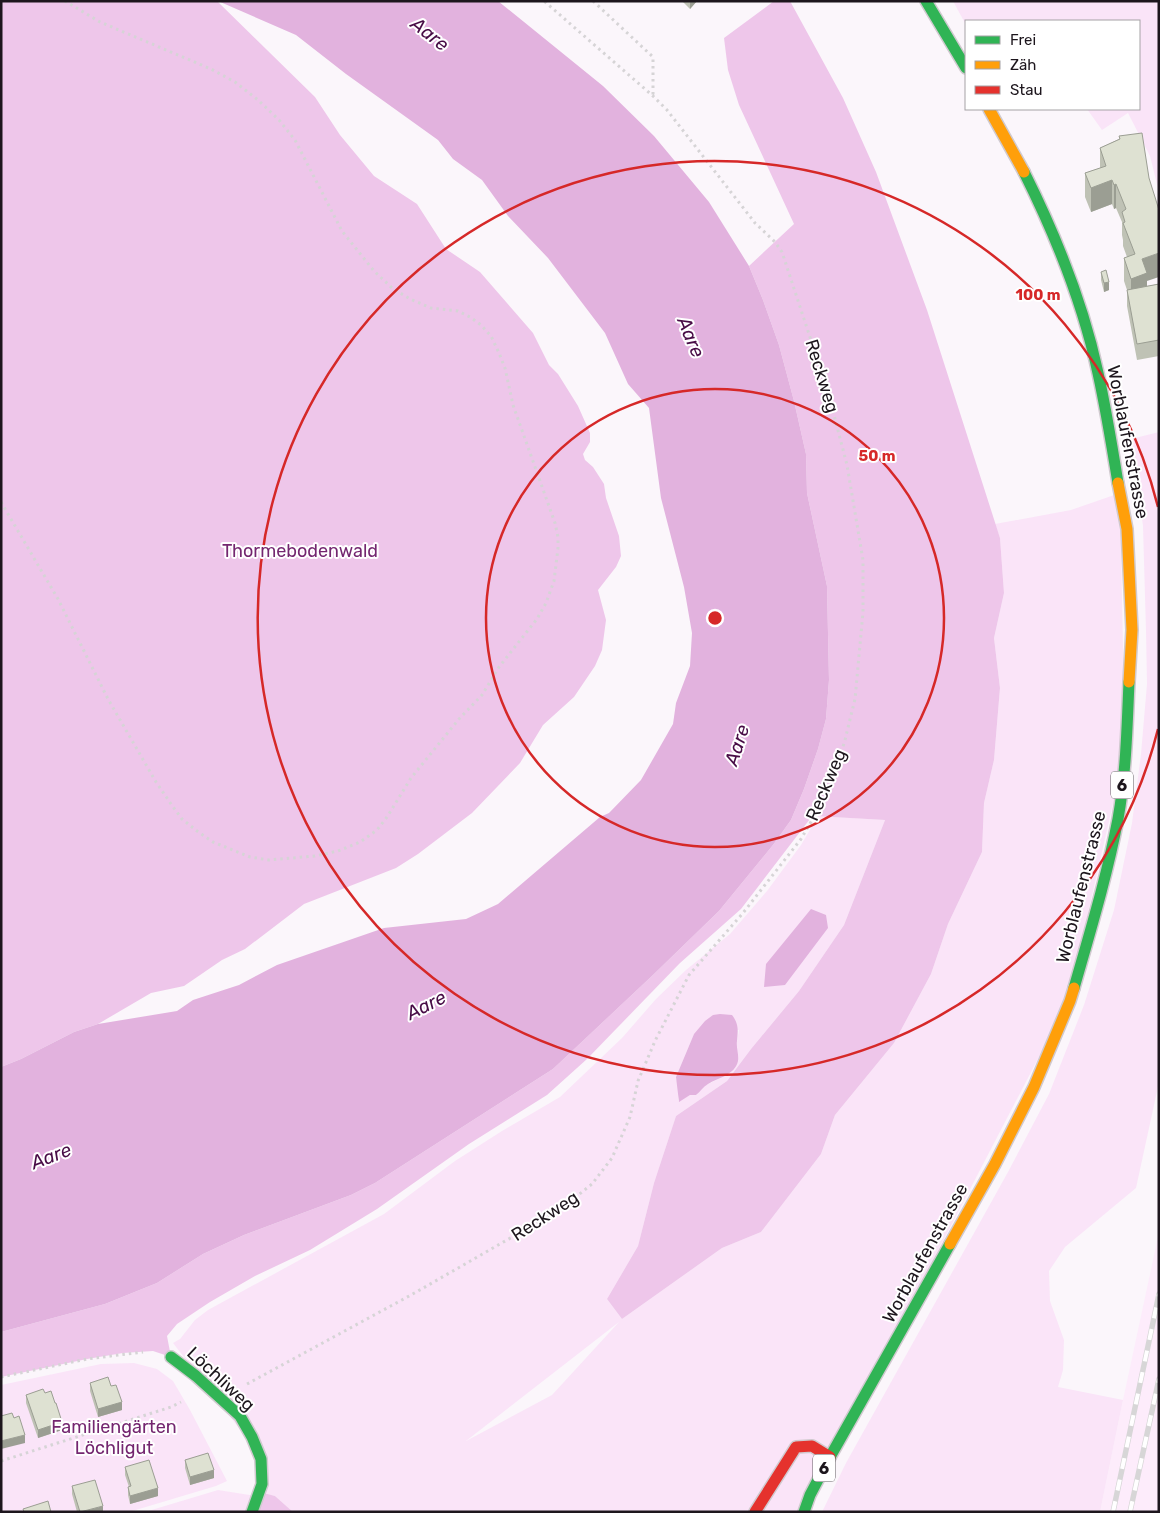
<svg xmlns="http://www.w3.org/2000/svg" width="1160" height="1513" viewBox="0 0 1160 1513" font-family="Rubik,sans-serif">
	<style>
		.built { fill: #fdecfb }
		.green { fill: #fae4f8; fill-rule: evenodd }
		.forest { fill: #eec6ea }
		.water { fill: #e2b2de }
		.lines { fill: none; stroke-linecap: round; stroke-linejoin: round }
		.fast-casing { stroke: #d0cacf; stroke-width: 14 }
		.slow-casing { stroke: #d0cacf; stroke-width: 14 }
		.jam-casing { stroke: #d0cacf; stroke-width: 14 }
		.path { stroke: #d6d4d6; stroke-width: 3; stroke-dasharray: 2.5 4; stroke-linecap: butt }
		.fast { stroke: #30b455; stroke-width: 11 }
		.slow { stroke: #ff9f0a; stroke-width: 11 }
		.jam { stroke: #e5322d; stroke-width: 11 }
		.rail-casing { stroke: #d7d6d7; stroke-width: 5.5 }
		.rail { stroke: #fff; stroke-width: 4; stroke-dasharray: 11; stroke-linecap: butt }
		.wall { fill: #bfc2b5 }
		.shaded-wall { fill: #9b9e93 }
		.building { fill: #dee1d2; stroke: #9b9e93 }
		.ring { fill: none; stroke: #d62828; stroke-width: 2.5 }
		.labels { text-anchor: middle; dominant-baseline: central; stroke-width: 4; stroke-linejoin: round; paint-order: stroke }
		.shield { fill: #fff; stroke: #615c61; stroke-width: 1 }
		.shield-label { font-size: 16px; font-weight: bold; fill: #1d161d }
		.street-label { font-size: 18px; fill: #1d161d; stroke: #fff }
		.park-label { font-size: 18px; fill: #742670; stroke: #fff }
		.water-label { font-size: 19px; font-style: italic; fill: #480c46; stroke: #fff }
		.centre { fill: #d62828; stroke: #fff; stroke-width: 2.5 }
		.ring-label { font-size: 15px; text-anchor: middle; font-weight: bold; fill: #d62828; stroke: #fff; stroke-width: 4; stroke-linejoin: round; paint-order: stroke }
	</style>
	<rect width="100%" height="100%" fill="#fbf6fb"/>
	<!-- built -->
	<path class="built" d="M1159 1232V1512H1100L1123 1400Z"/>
	<!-- green -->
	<path class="green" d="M953 1H1159V192L1150 156 1128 113 1102 130 1087 109H1139V21H966V25Z
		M1159 432V1082L1136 1188 1065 1247 1049 1271 1050 1301 1064 1340 1063 1370 1058 1387 1123 1400 1100 1512H822L846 1463 1008 1172 1049 1094 1084 1005 1114 910 1132 823 1141 754 1147 684 1146 631 1143 526 1131 439Z
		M1120 493 1125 751 1068 1001 802 1512H293L275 1496 260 1492 262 1458 173 1343 180 1339 195 1320 208 1310 384 1214 455 1161 502 1131 560 1097 622 1038 656 999 686 970 730 934 767 891 801 845 818 816 885 820 844 925 799 991 751 1049 727 1081 676 1116 654 1183 638 1246 607 1299 622 1319 722 1248 761 1232 821 1154 835 1115 894 1043 931 974 948 924 982 852 984 803 994 760 1000 688 994 638 1004 593 1000 538 995 524 1071 510ZM739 1030 736 1047 738 1059 729 1074 706 1085 696 1095H690L678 1101 679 1091 676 1077 694 1034ZM619 1322 552 1395 466 1441Z
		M134 1363 157 1369 173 1381 190 1410 227 1481 216 1486 129 1512H1V1385L101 1364Z
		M218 1490 256 1496 250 1512H145Z"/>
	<!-- forest -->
	<path class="forest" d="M1 1H217L315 97 340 135 374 176 417 204 446 249 480 272 533 333 549 365 558 374 578 406 590 433V442L583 454 585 460 593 467 604 484 606 498 619 536 621 556 616 567 598 590 606 620 602 650 595 666 574 697 543 725 520 763 472 813 418 854 396 868 304 904 245 949 222 960 184 986 151 993 98 1024 74 1032 21 1059 1 1067Z
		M774 1H790L843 98 876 172 927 310 1000 538 1004 593 994 638 1000 688 994 760 984 803 982 852 948 924 931 974 894 1043 835 1115 821 1154 761 1232 722 1248 622 1319 607 1299 638 1246 654 1183 676 1116 727 1081 751 1049 799 991 844 925 885 820 815 816 813 815 741 909 680 963 587 1059 547 1095 469 1144 377 1209 310 1250 255 1276 210 1302 177 1324 167 1336 171 1357 153 1351 123 1353 87 1359 1 1377V1332L105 1304 157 1283 203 1254 244 1235 351 1195 375 1183 553 1069 653 975 719 911 773 845 791 820 804 789 818 749 826 719 829 680 827 586 807 493 806 454 794 401 779 345 763 300 749 266 794 224 739 105 728 70 724 38Z
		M260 1492 275 1496 293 1512H253Z"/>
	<!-- water -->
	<path class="water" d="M218 1H498L603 86 654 136 709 202 749 266 763 300 779 345 794 401 806 454 807 493 827 586 829 680 826 719 818 749 804 789 791 820 773 845 719 911 653 975 553 1069 375 1183 351 1195 244 1235 203 1254 157 1283 105 1304 1 1332V1067L21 1059 74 1032 98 1024 177 1011 193 1000 239 985 277 965 384 928 466 919 498 904 600 817 609 813 641 780 673 724 676 703 690 666 692 633 684 587 661 498 649 408 628 384 605 333 548 258 508 216 482 180 453 159 438 140 346 74 296 35Z
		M811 909 826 915 828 928 785 985 764 987 766 964Z
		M720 1014 732 1015C739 1024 738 1031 737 1041 736 1048 739 1054 738 1061 735 1075 718 1078 708 1084 703 1087 700 1092 696 1095H690L679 1102 676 1077 694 1034 705 1021 713 1015Z"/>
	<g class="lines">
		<defs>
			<path id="fast" d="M926 1 966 68
				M1024 172C1056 236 1083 303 1098 373 1106 409 1112 446 1118 483
				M1074 988C1090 932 1107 876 1118 819 1126 774 1127 728 1129 682
				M171 1357 196 1376 240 1416 252 1437 261 1459 262 1484 252 1512
				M804 1512 810 1495 830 1457 950 1244"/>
			<path id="slow" d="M989 109 1024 172
				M1118 483 1127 529 1132 630 1129 682
				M950 1244 995 1164 1034 1087 1070 1001 1074 988"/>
			<path id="jam" d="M755 1512 796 1447 812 1446 830 1457"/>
		</defs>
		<!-- fast casing -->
		<use href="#fast" class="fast-casing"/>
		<!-- slow casing -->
		<use href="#slow" class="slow-casing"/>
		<!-- jam casing -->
		<use href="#jam" class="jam-casing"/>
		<!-- path -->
		<path class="path" d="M593 1 653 57V95
			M1 502 58 599 108 699 156 782 171 804 182 819 197 831 213 842 250 857 269 860 315 856 338 851 360 842 377 830 387 817 411 778 459 719 482 695 499 667 537 619 546 603 554 581 558 548V537L555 523 513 405 505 368 499 353 491 336 481 325 470 317 458 311 431 308 410 299 392 288 374 271 342 231 295 140 279 120 258 100 235 82 211 69 100 22 65 1
			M1 1377 87 1359 143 1352
			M247 1384 411 1295 561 1209 592 1184 612 1158 630 1117 638 1081 655 1041 689 975 743 913 801 839 819 808 833 778 845 740 855 699 863 612V560L847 465 828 392 782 252 775 242 755 223 667 110 653 96 544 1
			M1 1461 171 1407 181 1402"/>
		<!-- fast -->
		<use href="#fast" class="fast"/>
		<!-- slow -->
		<use href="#slow" class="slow"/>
		<!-- jam -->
		<use href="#jam" class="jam"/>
		<defs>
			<path id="rail" d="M1113 1512 1159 1294
				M1130 1512 1159 1379"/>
		</defs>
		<!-- rail casing -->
		<use href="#rail" class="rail-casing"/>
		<!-- rail -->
		<use href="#rail" class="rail"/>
	</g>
	<!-- wall -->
	<path class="wall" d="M682 1H697L690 9Z
		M1119 136 1147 281V286L1159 284V356L1137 360 1127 306V290L1124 281V258L1127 257 1123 246V240L1122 235V222L1116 208 1114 209 1112 204 1091 212 1085 197V173L1100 168V148L1119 139Z
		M1101 272 1109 290 1104 292 1101 280Z
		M90 1383 111 1386 122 1410 98 1417 90 1391Z
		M26 1395 62 1430 38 1438 26 1403Z
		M185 1460 214 1478 190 1485 185 1468Z
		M125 1467 158 1496 130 1504 128 1495V1487H129L125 1475Z
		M72 1486 103 1512H77L72 1494Z"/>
	<!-- shaded-wall -->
	<path class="shaded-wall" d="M690 1H697L690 9Z
		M1112 180V204L1091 212V188Z
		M1116 184V208L1114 209V185Z
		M1159 253V277L1147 281V297L1131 302V279L1142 259Z
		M1109 282V290L1104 292V283Z
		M122 1402V1410L98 1417V1409Z
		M62 1422V1430L38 1438V1430Z
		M25 1435V1443L1 1449V1441Z
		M214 1470V1478L190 1485V1477Z
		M158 1488V1496L130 1504V1496Z
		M103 1506V1512H82Z"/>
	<!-- building -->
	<path class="building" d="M1142 133 1149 178 1159 210V253L1142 259 1147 273 1131 279 1124 258 1135 254 1123 223 1125 222 1122 212 1126 209 1116 184 1114 185 1112 180 1091 188 1085 173 1106 166 1100 148 1120 139 1119 136Z
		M1106 270 1109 282 1104 283 1101 272Z
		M1159 284V340L1137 344 1127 290Z
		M108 1377 111 1386 116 1385 122 1402 98 1409 90 1383Z
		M43 1389 45 1393 51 1391 55 1403H56L62 1422 38 1430 26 1395Z
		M12 1413 14 1418 19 1416 25 1435 1 1441V1416Z
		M208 1453 214 1470 190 1477 185 1460Z
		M149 1460 158 1488 130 1496 128 1487 131 1486 125 1467Z
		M95 1480 103 1506 80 1512 72 1486Z
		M48 1501 51 1512H24L23 1509Z"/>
	<!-- distance rings -->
	<g class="ring">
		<circle cx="715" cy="618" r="229"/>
		<path d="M1158 729A457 457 0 1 1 1158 507"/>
	</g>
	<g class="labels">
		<!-- shield labels -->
		<g class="shield">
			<rect x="1111" y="771.5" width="22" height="27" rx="4"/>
			<rect x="813" y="1454.5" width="22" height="27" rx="4"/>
		</g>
		<g class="shield-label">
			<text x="1122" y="785">6</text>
			<text x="824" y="1468">6</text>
		</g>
		<!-- street labels -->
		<g class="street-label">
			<text transform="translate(822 376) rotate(73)">Reckweg</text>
			<text transform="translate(1128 442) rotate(79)">Worblaufenstrasse</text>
			<text transform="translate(826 785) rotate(-67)">Reckweg</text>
			<text transform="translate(1081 887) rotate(-76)">Worblaufenstrasse</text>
			<text transform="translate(545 1216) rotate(-33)">Reckweg</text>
			<text transform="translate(925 1253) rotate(-61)">Worblaufenstrasse</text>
			<text transform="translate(221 1379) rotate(43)">Löchliweg</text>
		</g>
		<!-- park labels -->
		<g class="park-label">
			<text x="300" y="551">Thormebodenwald</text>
			<text x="114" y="1427">Familiengärten<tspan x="114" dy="21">Löchligut</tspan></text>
		</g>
		<!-- water labels -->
		<g class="water-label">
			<text transform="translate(430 34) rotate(38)">Aare</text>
			<text transform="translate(691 337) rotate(67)">Aare</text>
			<text transform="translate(737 745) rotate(-72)">Aare</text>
			<text transform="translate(426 1005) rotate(-27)">Aare</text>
			<text transform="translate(51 1156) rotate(-21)">Aare</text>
		</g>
	</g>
	<circle cx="715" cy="618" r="8" class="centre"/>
	<g class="ring-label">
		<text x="1038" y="300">100 m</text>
		<text x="877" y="461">50 m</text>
	</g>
	<!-- border -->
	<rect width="1160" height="1513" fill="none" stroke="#1d161d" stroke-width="5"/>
	<!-- legend -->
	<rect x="965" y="20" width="175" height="90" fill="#ffffff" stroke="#a5a2a5"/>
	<rect x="975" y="36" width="25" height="8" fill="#30b455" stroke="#a5a2a5"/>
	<text x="1010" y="45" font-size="15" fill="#1d161d">Frei</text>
	<rect x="975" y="61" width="25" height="8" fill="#ff9f0a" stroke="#a5a2a5"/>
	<text x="1010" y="70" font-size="15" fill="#1d161d">Zäh</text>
	<rect x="975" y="86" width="25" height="8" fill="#e5322d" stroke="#a5a2a5"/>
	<text x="1010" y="95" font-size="15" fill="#1d161d">Stau</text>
</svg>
